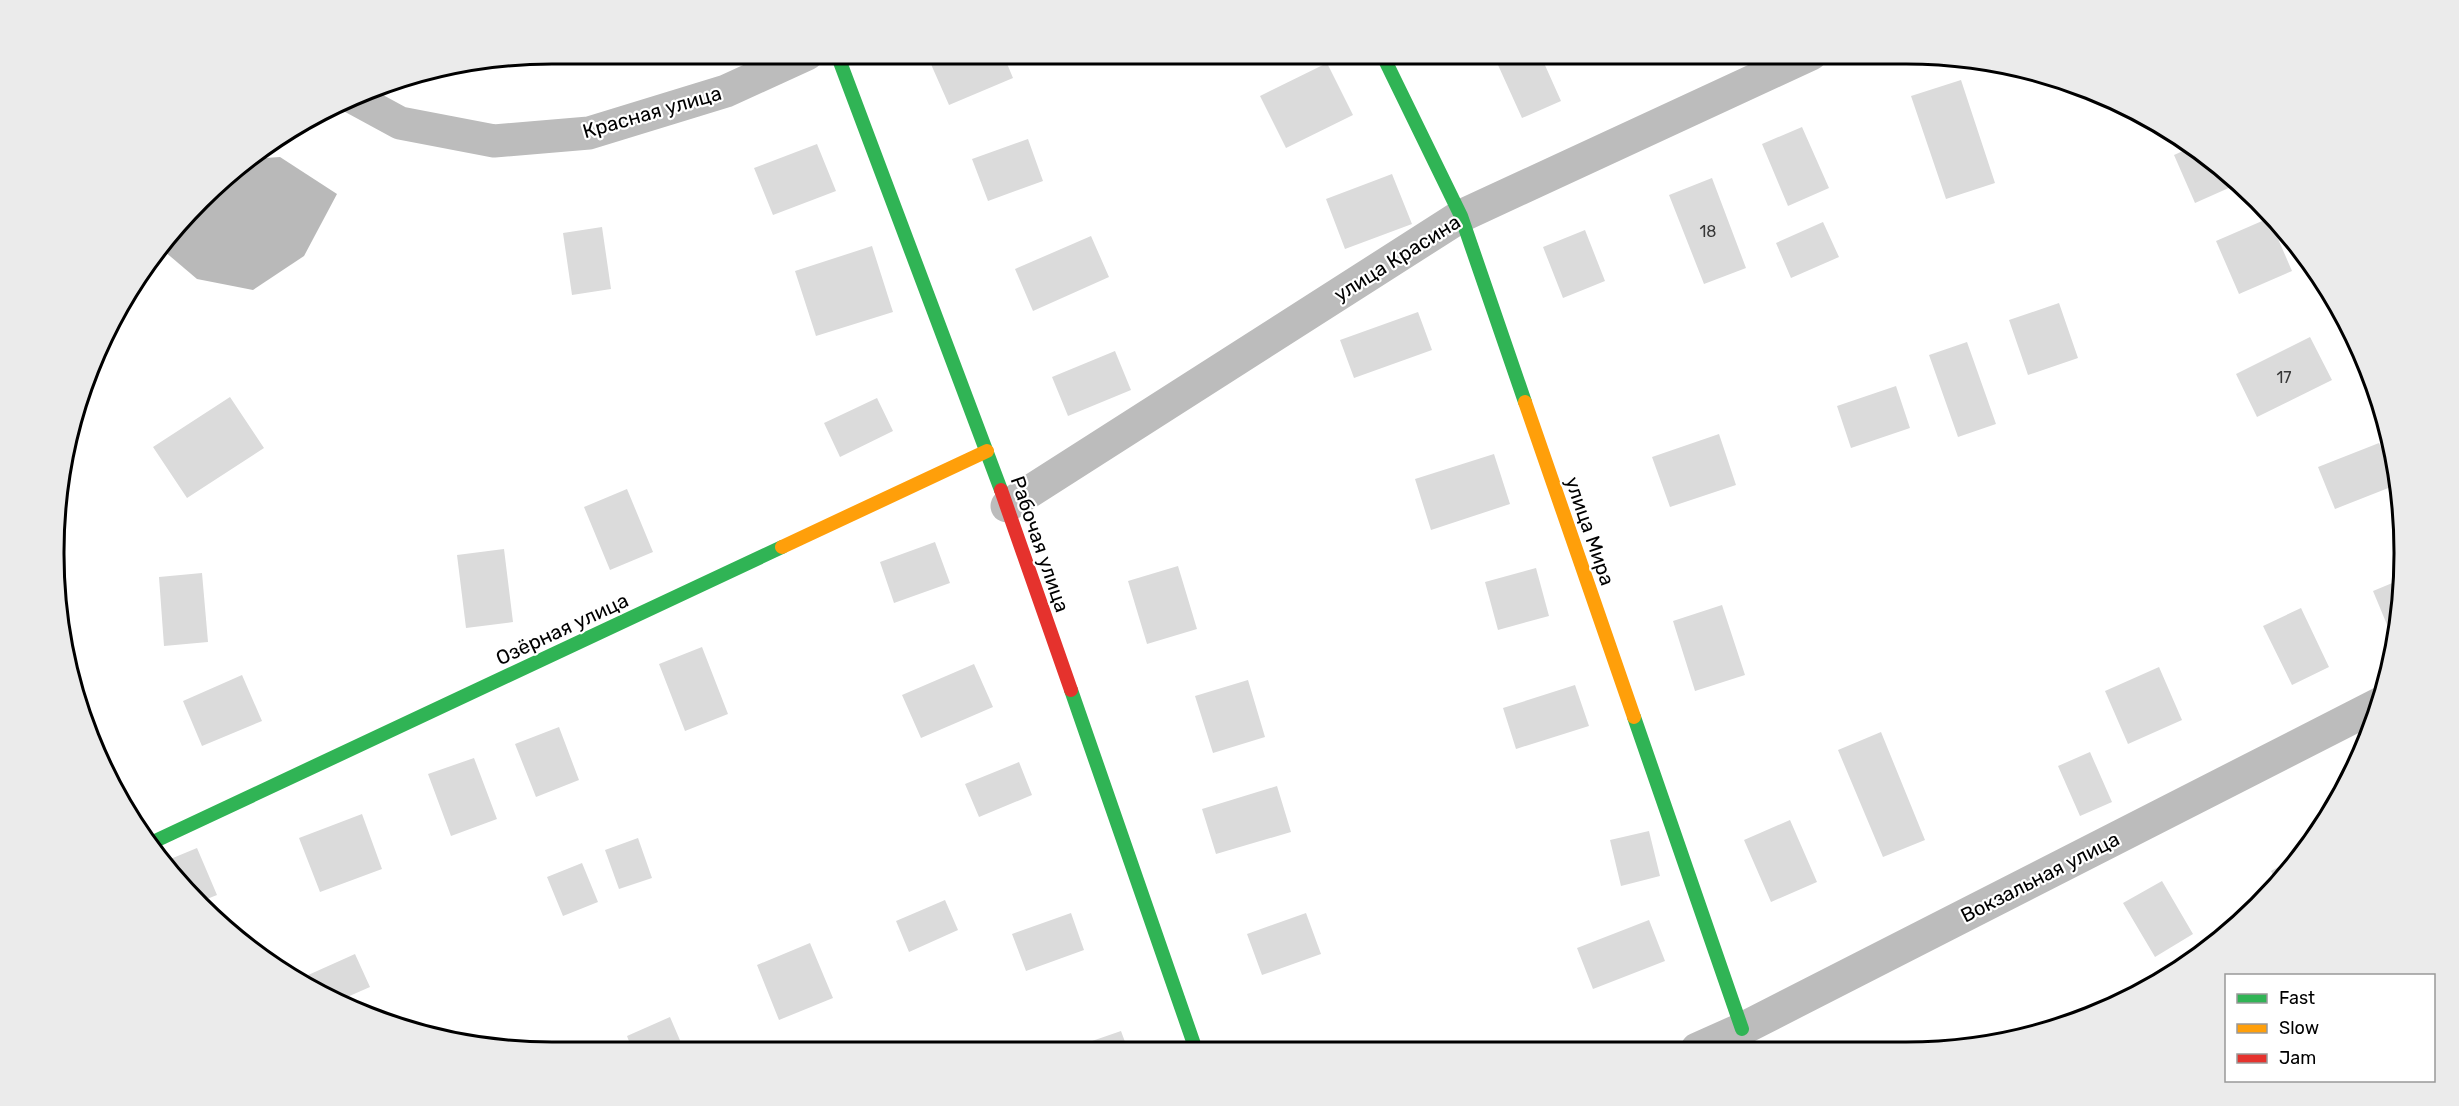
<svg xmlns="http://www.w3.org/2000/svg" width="2459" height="1106" viewBox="0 0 2459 1106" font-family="Rubik,sans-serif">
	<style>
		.water { fill: #b9b9b9 }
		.building { fill: #dbdbdb }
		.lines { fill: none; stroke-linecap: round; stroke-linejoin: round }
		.street { stroke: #bcbcbc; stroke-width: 33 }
		.fast { stroke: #30b455; stroke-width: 14 }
		.slow { stroke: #ff9f0a; stroke-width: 14 }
		.jam { stroke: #e5322d; stroke-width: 14 }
		.labels { text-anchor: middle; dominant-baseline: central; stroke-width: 4.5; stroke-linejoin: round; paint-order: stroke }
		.number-label { font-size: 16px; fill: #373737 }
		.street-label { font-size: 20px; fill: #000; stroke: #fff }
		.rim { fill: none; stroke: #000; stroke-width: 3 }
	</style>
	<rect width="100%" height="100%" fill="#fff"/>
	<!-- water -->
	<path class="water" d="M280 157 337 194 304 256 253 290 197 279 164 251 224 178 250 159Z"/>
	<!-- building -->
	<path class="building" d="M947 54H1003L1013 78 949 105 930 62Z
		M1523 54H1540L1561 101 1522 118 1498 65Z
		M1327 63 1353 115 1286 148 1260 96Z
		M1961 80 1995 183 1946 199 1911 96Z
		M1802 127 1829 188 1788 206 1762 144Z
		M1028 139 1043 181 988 201 972 159Z
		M817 144 836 191 773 215 754 168Z
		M2192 147 2235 178 2240 183 2195 203 2174 155Z
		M1392 174 1412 224 1345 249 1326 199Z
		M1712 178 1746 268 1704 284 1669 195Z
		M2269 218 2292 271 2239 294 2216 241Z
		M1823 222 1839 257 1791 278 1776 243Z
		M602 227 611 289 572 295 563 233Z
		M1585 230 1605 281 1563 298 1543 247Z
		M1091 236 1109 277 1033 311 1015 269Z
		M872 246 893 312 816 336 795 271Z
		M2059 303 2078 358 2028 375 2009 320Z
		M1418 312 1432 350 1354 378 1340 340Z
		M2310 337 2332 380 2257 417 2236 374Z
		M1967 342 1996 424 1958 437 1929 355Z
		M1115 351 1131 390 1068 416 1052 377Z
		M1896 386 1910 428 1851 448 1837 406Z
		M230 397 264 448 187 498 153 447Z
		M877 398 893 431 840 457 824 423Z
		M1719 434 1736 485 1670 507 1652 457Z
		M2379 443 2396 485 2335 509 2318 467Z
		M1494 454 1510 504 1431 530 1415 479Z
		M627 489 653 552 610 570 584 507Z
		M935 542 950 583 894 603 880 562Z
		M504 549 513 622 466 628 457 555Z
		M1178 566 1197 629 1147 644 1128 581Z
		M1536 568 1549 616 1498 630 1485 582Z
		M202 573 208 642 164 646 159 577Z
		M2402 579 2401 618 2395 644 2373 591Z
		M1722 605 1745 675 1695 691 1673 621Z
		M2301 608 2329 667 2292 685 2263 626Z
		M702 647 728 714 685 731 659 664Z
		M974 664 993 707 921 738 902 695Z
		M2159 667 2182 720 2128 744 2105 691Z
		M242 675 262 721 202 746 183 701Z
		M1248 680 1265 737 1213 753 1195 696Z
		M1575 685 1589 726 1516 749 1503 708Z
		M559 727 579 780 536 797 515 744Z
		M1881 732 1925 840 1883 857 1838 750Z
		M2090 752 2112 802 2080 816 2058 766Z
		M474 758 497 819 451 836 428 774Z
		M1019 762 1032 795 979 817 965 784Z
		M1277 786 1291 832 1216 854 1202 809Z
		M362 814 382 869 320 892 299 838Z
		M1790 820 1817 882 1771 902 1744 840Z
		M1649 831 1660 876 1621 886 1610 840Z
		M638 838 652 878 619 889 605 850Z
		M197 848 217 895 202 901 168 860Z
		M2298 856V857L2276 881 2271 871Z
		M582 863 598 902 563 916 547 877Z
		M2162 881 2193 934 2155 957 2123 903Z
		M945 900 958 930 909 952 896 921Z
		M1071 913 1084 950 1026 971 1012 934Z
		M1306 913 1321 954 1262 975 1247 934Z
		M1649 920 1665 961 1593 989 1577 948Z
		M810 943 833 998 779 1020 757 965Z
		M355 954 370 987 338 1001 297 980Z
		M670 1017 685 1052H633L627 1036Z
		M1121 1031 1128 1050H1066Z"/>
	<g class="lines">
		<!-- street -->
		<path class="street" d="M354 98 400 123 494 141 589 133 726 91 807 54
			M1007 506 1461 216 1811 54
			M1697 1049 1742 1029 2381 703"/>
		<!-- fast -->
		<path class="fast" d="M837 54 1001 490
			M1382 54 1461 216 1525 402
			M1071 690 1196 1050
			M1634 717 1742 1029
			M153 842 782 547"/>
		<!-- slow -->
		<path class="slow" d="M1525 402 1634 717
			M782 547 987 451"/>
		<!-- jam -->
		<path class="jam" d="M1001 490 1071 690"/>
	</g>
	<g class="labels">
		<!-- number labels -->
		<g class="number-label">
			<text x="1708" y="231">18</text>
			<text x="2284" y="377">17</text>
		</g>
		<!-- street labels -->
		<g class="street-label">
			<text transform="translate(652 112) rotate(-16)">Красная улица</text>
			<text transform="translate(1397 258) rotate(-32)">улица Красина</text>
			<text transform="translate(1590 531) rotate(71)">улица Мира</text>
			<text transform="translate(1040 544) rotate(71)">Рабочая улица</text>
			<text transform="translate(562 629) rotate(-25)">Озёрная улица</text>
			<text transform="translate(2040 877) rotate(-27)">Вокзальная улица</text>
		</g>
	</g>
	<!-- crop -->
	<path d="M0 0H2459V1106H0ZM552 64H1906A488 488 0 0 1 2394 552V554A488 488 0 0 1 1906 1042H552A488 488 0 0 1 64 554V552A488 488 0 0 1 552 64Z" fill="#ebebeb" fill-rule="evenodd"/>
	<path class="rim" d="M552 64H1906A488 488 0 0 1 2394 552V554A488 488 0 0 1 1906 1042H552A488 488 0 0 1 64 554V552A488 488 0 0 1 552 64Z"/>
	<!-- legend -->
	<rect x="2225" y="974" width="210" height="108" fill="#ffffff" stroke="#999999" stroke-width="1.5"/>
	<rect x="2237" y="994" width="30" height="9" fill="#30b455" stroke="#999999" stroke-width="1.5"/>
	<text x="2279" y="1004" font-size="18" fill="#000000">Fast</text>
	<rect x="2237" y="1024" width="30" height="9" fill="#ff9f0a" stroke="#999999" stroke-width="1.5"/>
	<text x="2279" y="1034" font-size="18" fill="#000000">Slow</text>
	<rect x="2237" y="1054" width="30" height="9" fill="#e5322d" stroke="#999999" stroke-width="1.5"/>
	<text x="2279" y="1064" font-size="18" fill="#000000">Jam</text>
</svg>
